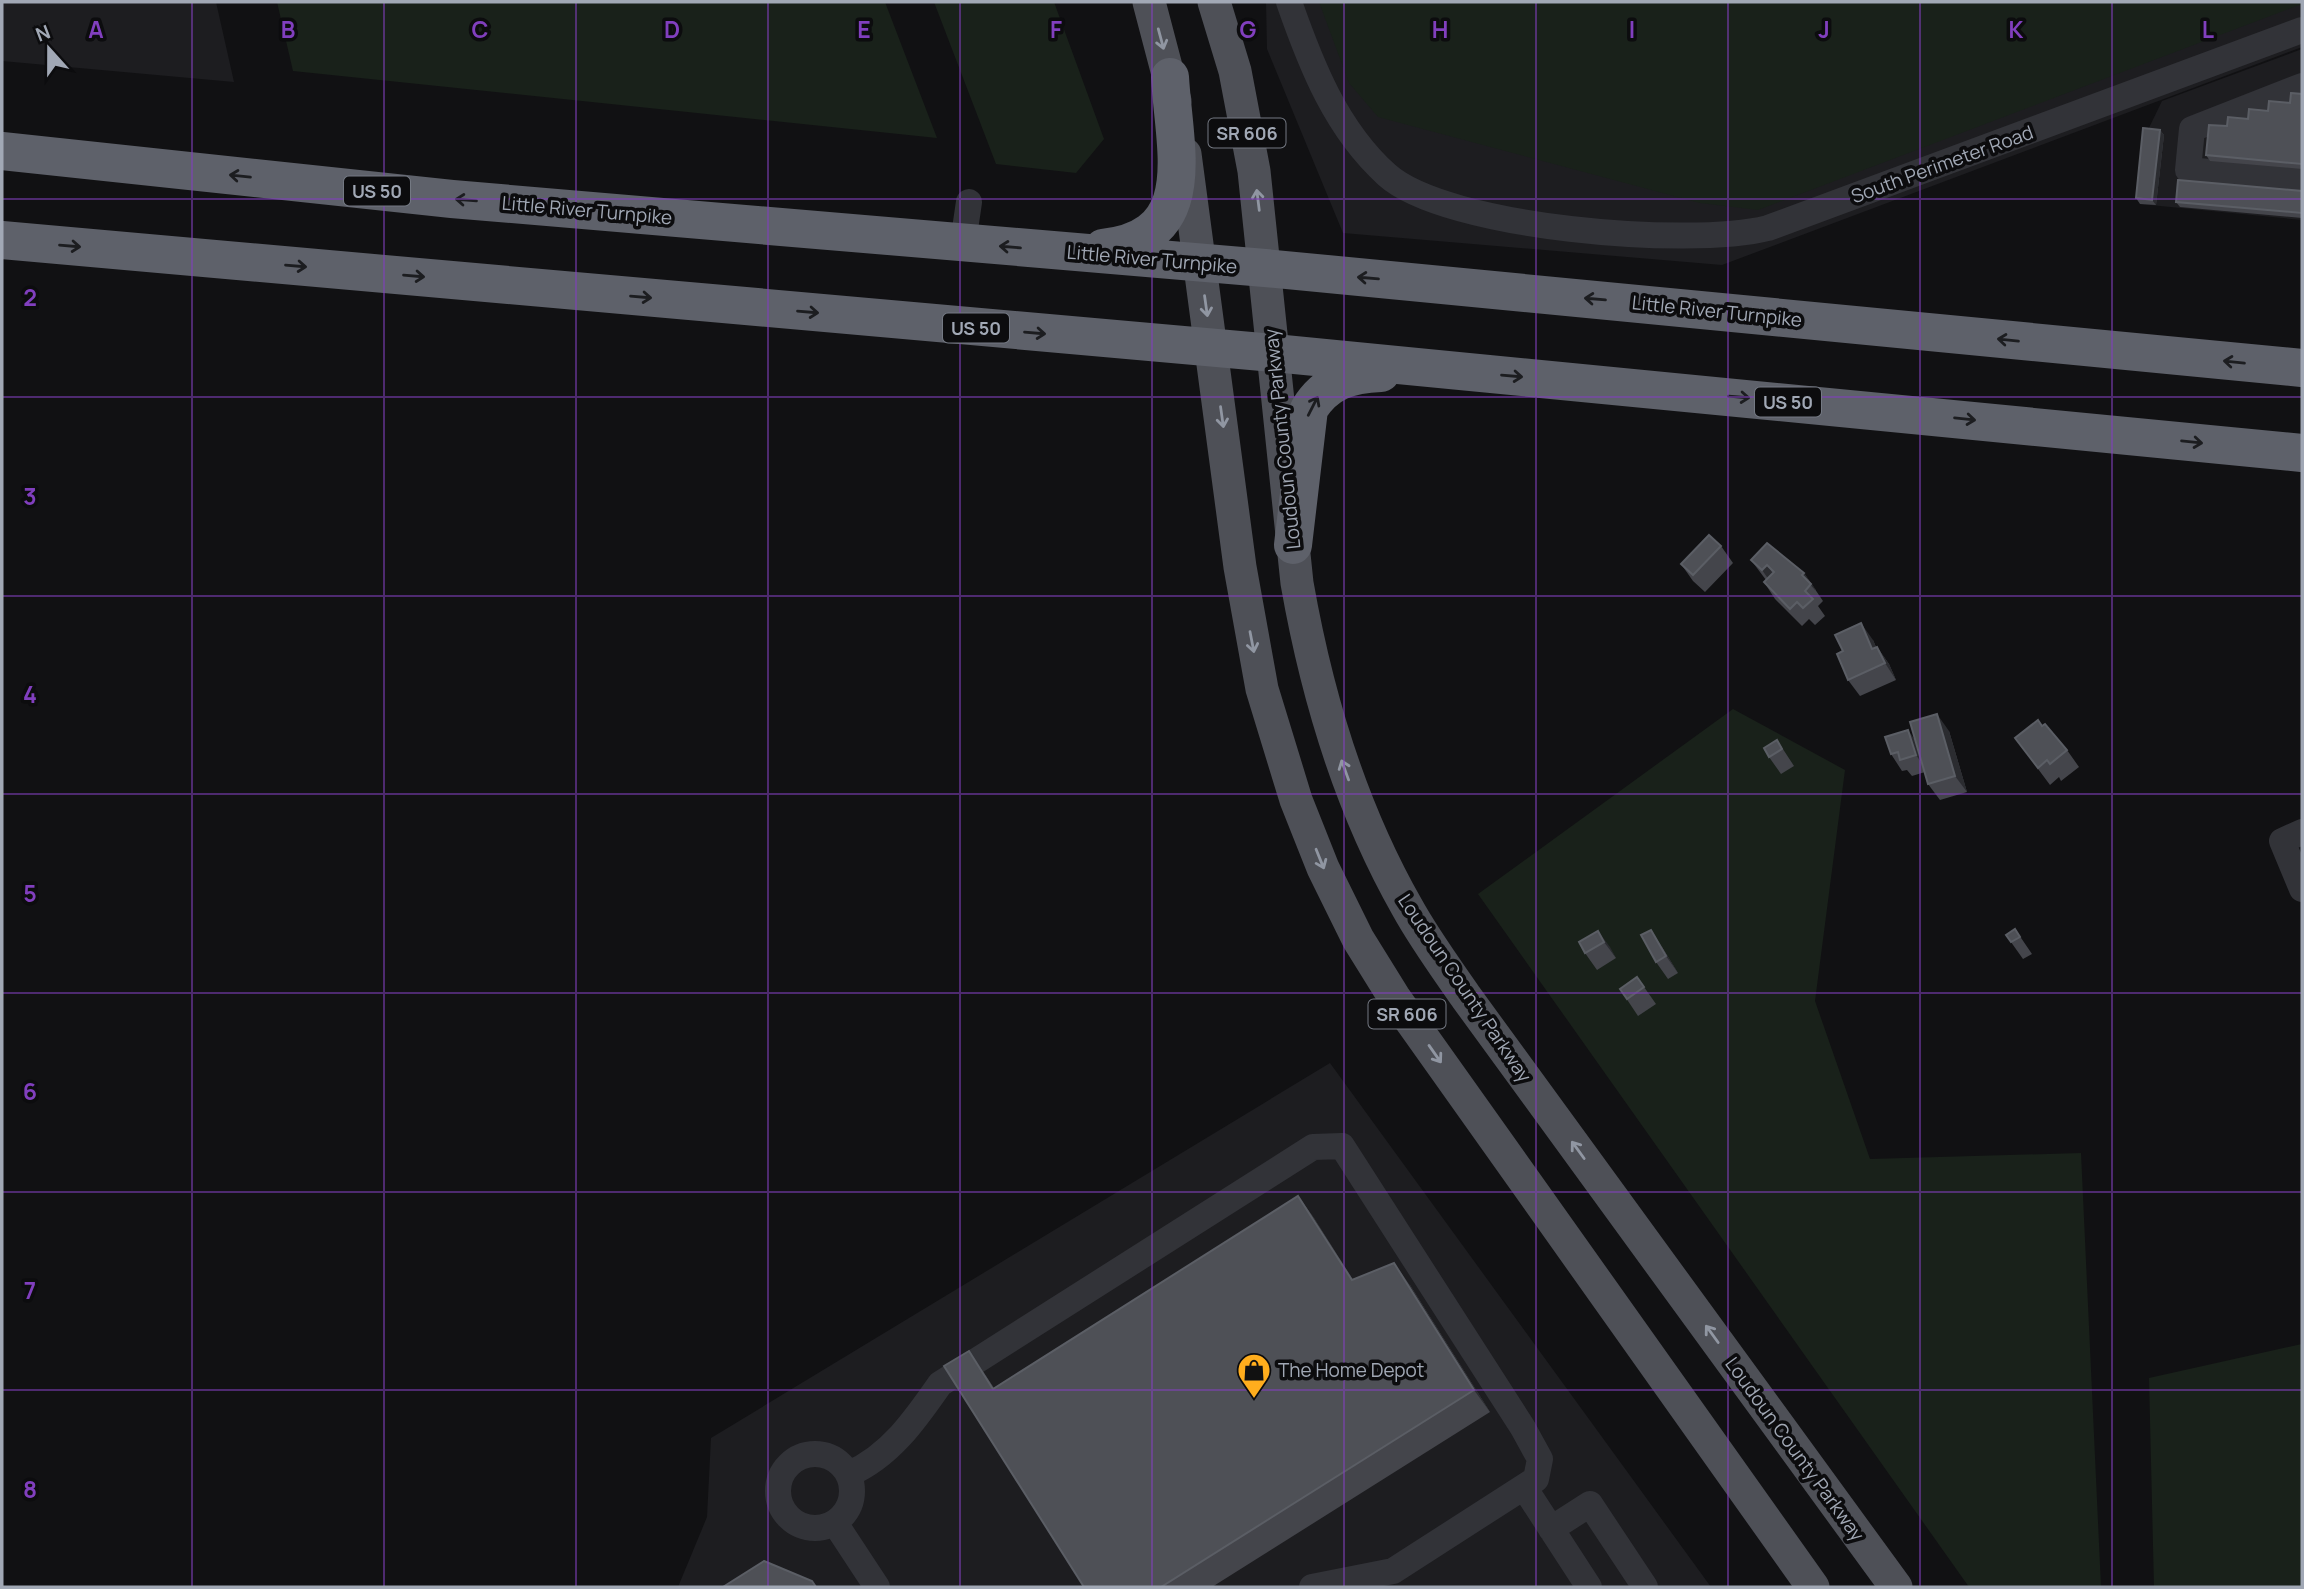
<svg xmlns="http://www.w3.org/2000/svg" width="2304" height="1589" viewBox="0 0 2304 1589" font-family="Manrope,sans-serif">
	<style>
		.built { fill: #1d1d20 }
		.green { fill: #19211a }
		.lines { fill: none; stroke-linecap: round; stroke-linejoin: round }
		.minor { stroke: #323338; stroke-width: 26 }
		.major { stroke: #4e5057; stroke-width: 33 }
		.highway { stroke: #5e616a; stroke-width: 38 }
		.wall { fill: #44454b }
		.shaded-wall { fill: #2b2c30 }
		.building { fill: #4e5056; stroke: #5b5e65; stroke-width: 2 }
		.oneway { stroke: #9096a2 }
		.oneway2 { stroke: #1c1d20 }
		.grid { fill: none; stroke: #813fbe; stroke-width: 2; stroke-opacity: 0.55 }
		.labels { text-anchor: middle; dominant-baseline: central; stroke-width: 7; stroke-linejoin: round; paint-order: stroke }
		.shield { fill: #0c0c0e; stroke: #747983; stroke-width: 2 }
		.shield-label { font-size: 18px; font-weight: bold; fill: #a1a8b5 }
		.street-label { font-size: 19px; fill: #a1a8b5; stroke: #0c0c0e }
		.poi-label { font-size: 19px; fill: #a1a8b5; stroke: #0c0c0e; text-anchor: start }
		.grid-label { font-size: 23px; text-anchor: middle; font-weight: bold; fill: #813fbe; stroke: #0c0c0e; stroke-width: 7; stroke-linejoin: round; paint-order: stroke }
	</style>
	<rect width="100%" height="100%" fill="#111113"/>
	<!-- built -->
	<path class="built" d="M2 2H216L234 82 2 61Z
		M1266 2H2302V47L1722 265 1343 233 1267 49Z
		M2302 49V220L2140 204 2146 134 2162 101Z
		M1330 1063 1711 1587H678L707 1517 711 1438Z"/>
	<!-- green -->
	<path class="green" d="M277 2H885L937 138 293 71Z
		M934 2H1054L1104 139 1076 173 996 164Z
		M1319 2H2302V4L1758 210 1700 203 1378 117 1349 83Z
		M1733 709 1845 770 1815 1001 1870 1159 2081 1153 2101 1587H1969L1478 894Z
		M2302 1344V1587H2154L2149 1378Z"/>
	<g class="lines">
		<!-- minor -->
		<path class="minor" d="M1289 2C1311 65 1336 129 1387 175 1446 228 1690 248 1768 228L2302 30
			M2302 86 2192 129 2188 170 2302 181
			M963 243 969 202
			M2302 832 2282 841 2302 889
			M778 1491a37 37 0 1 1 74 0a37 37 0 1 1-74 0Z
			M849 1474C890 1456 915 1420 940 1384L1313 1147 1342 1146 1523 1428 1540 1459 1536 1479 1393 1571 1312 1587
			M1524 1487 1589 1587
			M835 1523 877 1587
			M1551 1529 1590 1504 1645 1587"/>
		<!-- major -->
		<path class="major" d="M1149 2 1175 101
			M1214 2 1235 71 1254 171 1297 583C1317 697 1350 807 1407 907 1424 938 1446 968 1466 997L1896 1587
			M1185 154 1240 567 1262 689 1296 800 1323 868 1358 939 1394 997 1813 1587"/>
		<!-- highway -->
		<path class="highway" d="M2 151 452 199 1265 268 2302 368
			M2 240 1274 353 2302 453
			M1103 248C1202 237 1174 150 1170 77
			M1293 545 1309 409C1326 382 1349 374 1381 373"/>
	</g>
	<!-- wall -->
	<path class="wall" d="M2302 94V169L2210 161 2206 155 2227 126 2290 103Z
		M2160 130 2164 135 2156 205 2140 204 2136 198Z
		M2302 191V218L2180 207 2176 202Z
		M1721 546 1733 563 1705 592 1693 581 1681 564Z
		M1751 560 1804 573 1823 601 1818 606 1825 616 1815 625 1809 619 1802 626 1775 599 1764 582 1766 580Z
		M1873 640 1876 647H1877L1889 664 1896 680 1860 696 1848 680Z
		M2042 726 2067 750 2079 767 2061 781 2059 777 2050 785 2015 738Z
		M1949 731 1967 792 1940 800 1928 784 1925 772 1912 776 1907 770 1902 771 1891 754 1916 741Z
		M1777 740 1794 766 1781 774 1769 757Z
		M2015 929 2032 954 2023 959 2006 935Z
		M1598 931 1616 958 1597 970 1585 953Z
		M1662 947 1678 973 1668 979 1656 962Z
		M1637 977 1656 1004 1638 1016 1620 989Z
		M1298 1196 1314 1218 1353 1280 1410 1285 1490 1412 1212 1587H1084L984 1373 994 1388Z"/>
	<!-- shaded-wall -->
	<path class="shaded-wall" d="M2160 130 2164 135 2156 205 2152 200Z
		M1767 565 1779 582 1774 587 1762 570Z
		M1804 573 1816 590H1815L1802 575Z
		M1861 623 1873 640 1884 666 1872 649Z
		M1877 647 1889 664 1896 680 1885 663Z
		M1937 714 1949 731 1967 792 1955 776Z
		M1908 730 1920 747 1928 772 1916 755Z
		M1651 930 1662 947 1678 973 1666 956Z
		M1598 931 1610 947 1616 958 1604 942Z
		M1298 1196 1314 1218 1368 1303 1352 1280Z
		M1394 1263 1410 1285 1490 1412 1474 1390Z
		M969 1351 984 1373 1009 1411 993 1389Z"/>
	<!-- building -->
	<path class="building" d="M2291 93 2302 94V164L2206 155 2209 125 2227 126 2228 117 2248 119 2249 109 2268 111 2269 101 2290 103Z
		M2143 128 2160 130 2152 200 2136 198Z
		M2178 180 2302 191V213L2176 202Z
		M1709 535 1721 546 1693 575 1681 564Z
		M1767 543 1804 573 1802 575 1811 584 1805 591 1813 599 1803 608 1797 602 1790 609 1764 582 1774 572 1767 565 1762 570 1751 560Z
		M1861 623 1872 649 1877 647 1885 663 1848 680 1837 654 1843 651 1835 635Z
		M1937 714 1955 776 1928 784 1910 722Z
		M2038 720 2042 726 2045 724 2067 750 2050 764 2047 760 2038 768 2015 738Z
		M1908 730 1916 755 1900 760 1898 752 1891 754 1885 737Z
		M1777 740 1782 749 1769 757 1764 748Z
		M2015 929 2020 937 2011 942 2006 935Z
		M1651 930 1666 956 1656 962 1641 935Z
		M1598 931 1604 942 1585 953 1579 942Z
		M1637 977 1644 987 1627 999 1620 989Z
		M1298 1196 1352 1280 1394 1263 1474 1390 1161 1587H1084L944 1366 969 1351 993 1389Z
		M764 1561 812 1581 816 1587H723Z"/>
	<!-- one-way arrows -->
	<defs><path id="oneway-shaft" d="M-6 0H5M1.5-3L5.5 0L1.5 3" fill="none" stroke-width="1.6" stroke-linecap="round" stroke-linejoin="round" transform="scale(1.75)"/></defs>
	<g class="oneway">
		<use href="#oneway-shaft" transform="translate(1161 39) rotate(75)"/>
		<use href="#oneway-shaft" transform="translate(1258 200) rotate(-97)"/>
		<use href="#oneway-shaft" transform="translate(1206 306) rotate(82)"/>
		<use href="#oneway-shaft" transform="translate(1222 417) rotate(82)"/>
		<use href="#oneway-shaft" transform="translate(1252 642) rotate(79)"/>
		<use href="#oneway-shaft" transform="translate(1345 770) rotate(-110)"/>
		<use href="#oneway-shaft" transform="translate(1320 859) rotate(68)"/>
		<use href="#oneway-shaft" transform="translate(1435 1054) rotate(55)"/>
		<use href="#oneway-shaft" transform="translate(1578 1150) rotate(-126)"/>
		<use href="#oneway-shaft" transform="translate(1712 1334) rotate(-126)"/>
	</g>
	<g class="oneway2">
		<use href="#oneway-shaft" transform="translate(240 176) rotate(-174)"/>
		<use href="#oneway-shaft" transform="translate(466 200) rotate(-175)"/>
		<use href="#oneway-shaft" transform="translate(70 246) rotate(5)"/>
		<use href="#oneway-shaft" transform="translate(1010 247) rotate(-175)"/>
		<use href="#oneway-shaft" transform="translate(296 266) rotate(5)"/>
		<use href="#oneway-shaft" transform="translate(414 276) rotate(5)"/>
		<use href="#oneway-shaft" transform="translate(1368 278) rotate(-175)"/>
		<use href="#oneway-shaft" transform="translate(641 297) rotate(5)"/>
		<use href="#oneway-shaft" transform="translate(1595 299) rotate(-175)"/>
		<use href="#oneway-shaft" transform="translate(808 312) rotate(5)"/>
		<use href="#oneway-shaft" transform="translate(1035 333) rotate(5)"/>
		<use href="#oneway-shaft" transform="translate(2008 340) rotate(-174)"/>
		<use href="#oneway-shaft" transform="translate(2234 362) rotate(-174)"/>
		<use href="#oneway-shaft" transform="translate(1512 376) rotate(5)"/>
		<use href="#oneway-shaft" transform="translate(1739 397) rotate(5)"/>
		<use href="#oneway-shaft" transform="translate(1313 406) rotate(-63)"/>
		<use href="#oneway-shaft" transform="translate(1965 419) rotate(6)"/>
		<use href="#oneway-shaft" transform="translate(2192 442) rotate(6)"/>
	</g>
	<!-- grid -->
	<path class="grid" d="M192 2V1587M384 2V1587M576 2V1587M768 2V1587M960 2V1587M1152 2V1587M1344 2V1587M1536 2V1587M1728 2V1587M1920 2V1587M2112 2V1587M2 199H2302M2 397H2302M2 596H2302M2 794H2302M2 993H2302M2 1192H2302M2 1390H2302"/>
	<!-- icons -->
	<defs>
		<symbol id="shop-pin" viewBox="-11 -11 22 30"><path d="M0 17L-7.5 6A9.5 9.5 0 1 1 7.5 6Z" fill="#ffad1d" stroke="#0c0c0e"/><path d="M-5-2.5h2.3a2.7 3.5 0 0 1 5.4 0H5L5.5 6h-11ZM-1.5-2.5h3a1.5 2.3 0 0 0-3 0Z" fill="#111"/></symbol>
	</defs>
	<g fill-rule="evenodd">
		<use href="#shop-pin" x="1235" y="1351" width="38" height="52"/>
	</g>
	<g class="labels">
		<!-- shield labels -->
		<g class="shield">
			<rect x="1208.5" y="118.5" width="77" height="29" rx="5"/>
			<rect x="344" y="176.5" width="66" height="29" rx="5"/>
			<rect x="943" y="313.5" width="66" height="29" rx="5"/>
			<rect x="1755" y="387.5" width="66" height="29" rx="5"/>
			<rect x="1368.5" y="999.5" width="77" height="29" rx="5"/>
		</g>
		<g class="shield-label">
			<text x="1247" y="133">SR 606</text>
			<text x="377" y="191">US 50</text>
			<text x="976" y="328">US 50</text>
			<text x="1788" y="402">US 50</text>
			<text x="1407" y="1014">SR 606</text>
		</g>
		<!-- street labels -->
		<g class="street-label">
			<text transform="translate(1942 164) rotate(-20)">South Perimeter Road</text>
			<text transform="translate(587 210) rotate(5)">Little River Turnpike</text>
			<text transform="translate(1152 259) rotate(5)">Little River Turnpike</text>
			<text transform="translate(1717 311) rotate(6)">Little River Turnpike</text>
			<text transform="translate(1282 439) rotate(-96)">Loudoun County Parkway</text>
			<text transform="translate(1465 988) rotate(56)">Loudoun County Parkway</text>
			<text transform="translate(1795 1449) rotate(54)">Loudoun County Parkway</text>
		</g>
		<!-- poi labels -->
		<g class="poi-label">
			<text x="1278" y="1370">The Home Depot</text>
		</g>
	</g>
	<g class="grid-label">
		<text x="96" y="38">A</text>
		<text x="288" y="38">B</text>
		<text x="480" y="38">C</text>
		<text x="672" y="38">D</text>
		<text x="864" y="38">E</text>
		<text x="1056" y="38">F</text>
		<text x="1248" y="38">G</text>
		<text x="1440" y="38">H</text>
		<text x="1632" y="38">I</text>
		<text x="1824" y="38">J</text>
		<text x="2016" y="38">K</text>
		<text x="2208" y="38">L</text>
		<text x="30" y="306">2</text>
		<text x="30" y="505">3</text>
		<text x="30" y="703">4</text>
		<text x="30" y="902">5</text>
		<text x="30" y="1100">6</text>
		<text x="30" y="1299">7</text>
		<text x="30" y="1498">8</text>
	</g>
	<!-- border -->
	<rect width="2304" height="1589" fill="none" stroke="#a1a8b5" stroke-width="7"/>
	<!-- north arrow -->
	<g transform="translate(49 49) rotate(339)" stroke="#0c0c0e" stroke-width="5" paint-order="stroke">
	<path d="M0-5L12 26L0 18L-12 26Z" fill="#a1a8b5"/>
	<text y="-10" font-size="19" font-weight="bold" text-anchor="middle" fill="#a1a8b5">N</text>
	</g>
</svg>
